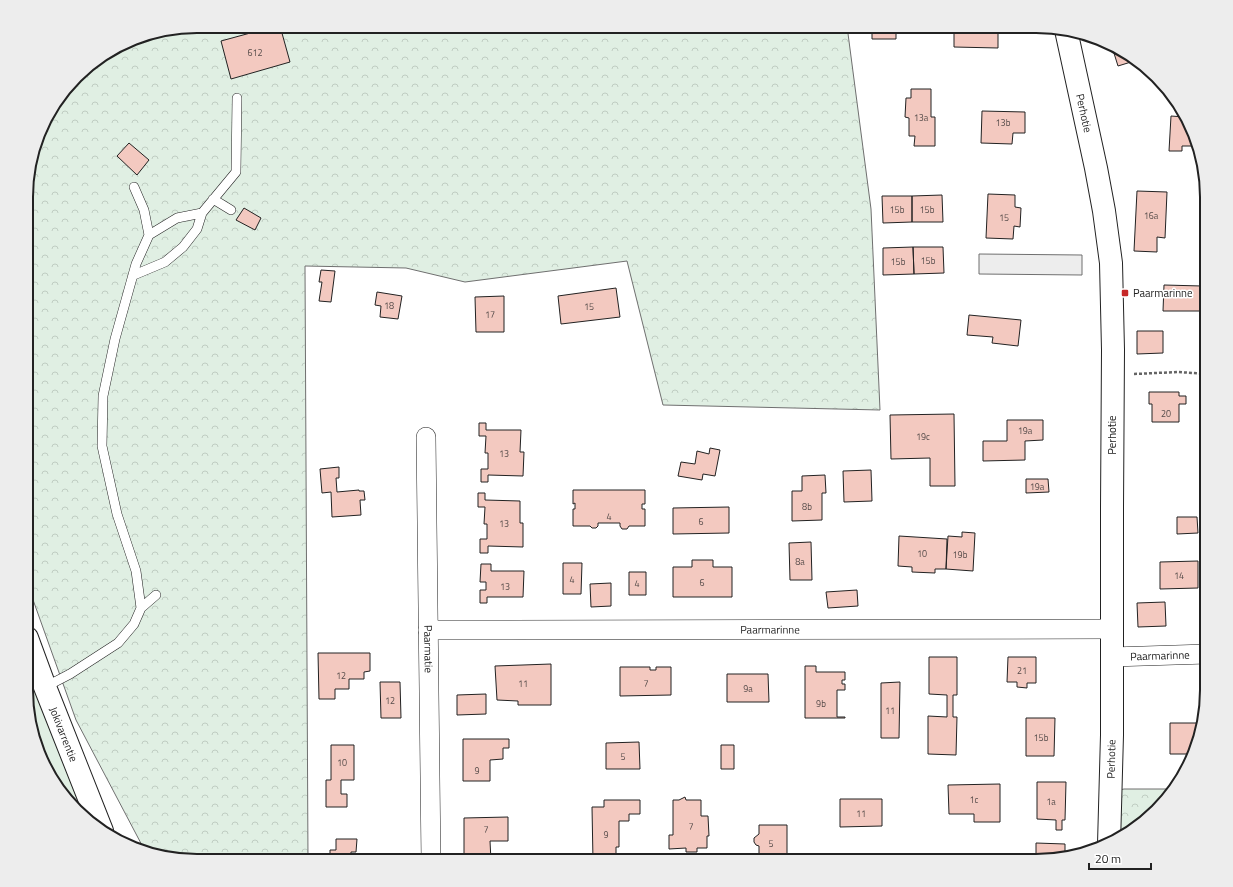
<svg xmlns="http://www.w3.org/2000/svg" width="1233" height="887" viewBox="0 0 1233 887" font-family="'Titillium Web',sans-serif">
	<style>
		.grass { fill: #e0efe3; stroke: #6f6f6f }
		.forest { fill: url(#forest-crowns); stroke: #6f6f6f }
		.parking { fill: #ededed; stroke: #6f6f6f }
		.building { fill: #f3c9c0; stroke: #222 }
		.lines { fill: none; stroke-linecap: round; stroke-linejoin: round }
		.lane-casing { stroke: #222; stroke-width: 10 }
		.street-casing { stroke: #222; stroke-width: 20 }
		.secondary-casing { stroke: #222; stroke-width: 24 }
		.path { stroke: #646464; stroke-width: 2.5; stroke-dasharray: 3 2; stroke-linecap: butt }
		.lane { stroke: #fff; stroke-width: 9 }
		.street { stroke: #fff; stroke-width: 19 }
		.secondary { stroke: #fff; stroke-width: 22 }
		.poi-dot { fill: #c62828; stroke: #fff; stroke-width: 1.5 }
		.labels { text-anchor: middle; dominant-baseline: central; stroke-width: 3; stroke-linejoin: round; paint-order: stroke }
		.number-label { font-size: 9px; fill: #564c4a }
		.street-label { font-size: 11px; fill: #222; stroke: #fff }
		.poi-label { font-size: 11px; fill: #222; stroke: #fff; text-anchor: start }
		.rim { fill: none; stroke: #222; stroke-width: 2 }
	</style>
	<defs>
		<pattern id="forest-crowns" width="20" height="18" patternUnits="userSpaceOnUse"><rect width="20" height="18" fill="#e0efe3"/><path d="M2 6a3 3 0 1 1 6 0M12 15a3 3 0 1 1 6 0" fill="none" stroke="#c0cdc2"/></pattern>
	</defs>
	<rect width="100%" height="100%" fill="#fff"/>
	<!-- grass -->
	<path class="grass" d="M27 638 93 825 49 775 27 712Z"/>
	<!-- forest -->
	<path class="forest" d="M197 26H847L871 209 880 410 663 405 627 261 465 282 406 268 305 266 308 861H186L145 851 76 720 27 583V175L44 121 84 69 132 39Z
		M1124 789H1175L1171 794 1111 843 1114 791Z"/>
	<!-- parking -->
	<path class="parking" d="M979 254 1082 255V275L979 274Z"/>
	<!-- building -->
	<path class="building" d="M276 26H280L290 62 231 79 221 41Z
		M860 26H907V32H896V39H872V31H860Z
		M954 26H998V48L954 47Z
		M1116 49 1129 56 1131 62 1118 66 1113 50Z
		M911 89H931V117H935V146H914L915 136H909V118L905 117 906 98H911Z
		M982 111 1025 112V133H1013L1012 144 981 143Z
		M1171 116 1185 117 1189 121 1196 146H1182V151H1169Z
		M129 143 149 160 137 175 117 156Z
		M1137 191 1167 192 1165 238 1157 237V252L1134 251Z
		M988 194 1015 195V207L1021 208 1020 227 1014 226 1013 239 986 238Z
		M942 195 943 222H912V196Z
		M882 196H912V222L883 223Z
		M244 208 261 218 255 230 236 220Z
		M913 247H943L944 273 914 274Z
		M913 247 914 274 883 275V248Z
		M321 270 335 271 331 302 319 301 322 282H319Z
		M1164 285 1202 286V293H1207V303H1202V311H1163Z
		M616 288 620 317 561 324 558 296Z
		M377 292 402 296 398 319 380 317 381 306 375 305Z
		M504 296V332H476L475 297Z
		M969 315 1021 320 1018 346 992 343 993 337 967 335Z
		M1137 331H1163V353L1137 354Z
		M1149 392H1179V396H1186V404H1179V422H1152V404H1149Z
		M954 414 955 486H930V458L891 459 890 415Z
		M1007 420H1043V440L1025 441V460L983 461V441H1007Z
		M479 423H486V430H521L520 452H524L523 476 488 475V482H481V469H488V453H485L486 436H479Z
		M710 448 720 450 715 476 703 474 702 480 678 476 681 462 695 464 697 451 709 454Z
		M339 467V478H336L337 492 359 490V491H364L365 500H360L361 515 332 517 331 492 322 493 320 469Z
		M871 470 872 501 844 502 843 471Z
		M825 475 826 493H822V520L792 521V491H802V476Z
		M1026 479H1048L1049 492 1026 493Z
		M573 490H645V504H642V509H645V526H629L627 529H622L620 526V523H598V526L596 528H592L590 526H573V509H575V503L573 504Z
		M478 493H485V500L520 501V523H523V547L488 546V553H480V539H487V524H484L485 507H478Z
		M729 507V533L673 534V508Z
		M1177 517H1197L1198 533 1177 534Z
		M962 532 975 533 973 571 946 569 948 536 962 537Z
		M899 536 947 539 946 569H935V573L912 572V567L898 566Z
		M811 542 812 580H790L789 543Z
		M692 560H713V567H732V597H673V567H692Z
		M1198 561V588L1160 589V562Z
		M563 563H582L581 594H563Z
		M481 564H491V571H524L523 597H487V603H480V590H486V582H480Z
		M629 572H646V595H629Z
		M611 583V606L591 607 590 584Z
		M857 590 858 606 828 608 826 592Z
		M1165 602 1166 626 1138 627 1137 603Z
		M318 653H370V671L364 672V679H349V689H335V699H319Z
		M929 657H957V695H953V717H957L956 755 928 754V716L947 717V695L929 694Z
		M1008 657H1036V683H1027V688L1017 687V682H1007Z
		M551 664V705H518V701L497 700 495 666Z
		M805 666H816V672H845V680H842V684H845V690H837V717H845V718H805Z
		M620 667H650V670H656V667H671V695L620 696Z
		M727 674H768L769 702H727Z
		M380 682H400L401 718H381Z
		M900 682 899 738H881V683Z
		M486 694V714L457 715V695Z
		M1026 718H1055L1054 756H1026Z
		M1170 723H1202L1194 754H1170Z
		M463 739H509V748H503V759L490 760V781H463Z
		M639 742 640 769H606V743Z
		M331 745H354V780H341V794H347V807H326V780H331Z
		M721 745H734V769H721Z
		M1037 782H1066L1065 820H1062V830H1056V820L1037 819Z
		M1000 784V822H974V814H949L948 785Z
		M685 797 686 800H701V816H708L709 836H707V848H697V852H686V848L669 849V835H673V800H679Z
		M840 799H882V826L840 827Z
		M604 800H640V814H629V821H619V847H616V854H606V861H593L592 807H604Z
		M508 817V841H490L491 861H464V818Z
		M759 825H787V861H759V846L756 845 754 842V838L759 834Z
		M336 839H357L356 852H351V861H330V850H336Z
		M1036 843 1065 844V854L1036 861Z
		M949 854H1000V861H949Z
		M864 857H875V859H880V861H840V860L864 859Z"/>
	<g class="lines">
		<defs>
			<path id="lane" d="M134 187 144 210 149 235
				M213 199 231 210
				M134 275 165 262 183 247 197 229 202 213
				M141 608 156 595
				M45 687 70 674 118 643 134 624 141 608 136 571 117 514 102 446 103 396 115 339 136 264 149 235 177 218 202 213 236 172 237 98"/>
			<g id="street">
				<path id="s1" d="M426 437 431 861"/>
				<path id="s2" d="M428 630 1112 629"/>
				<path id="s3" d="M1112 657 1207 654"/>
			</g>
			<g id="secondary">
				<path id="s4" d="M1066 30 1096 168 1104 211 1111 263 1113 350 1112 507V735L1109 844"/>
				<path id="s5" d="M27 638 45 687 102 831"/>
			</g>
		</defs>
		<!-- lane casing -->
		<use href="#lane" class="lane-casing"/>
		<!-- street casing -->
		<use href="#street" class="street-casing"/>
		<!-- secondary casing -->
		<use href="#secondary" class="secondary-casing"/>
		<!-- path -->
		<path class="path" d="M1134 374 1178 372 1207 374"/>
		<!-- lane -->
		<use href="#lane" class="lane"/>
		<!-- street -->
		<use href="#street" class="street"/>
		<!-- secondary -->
		<use href="#secondary" class="secondary"/>
	</g>
	<!-- markers -->
	<rect class="poi-dot" x="1121" y="289" width="8" height="8" rx="2"/>
	<g class="labels">
		<!-- number labels -->
		<g class="number-label">
			<text x="255" y="52">612</text>
			<text x="921" y="117">13a</text>
			<text x="1003" y="122">13b</text>
			<text x="897" y="209">15b</text>
			<text x="927" y="209">15b</text>
			<text x="1151" y="215">16a</text>
			<text x="1004" y="217">15</text>
			<text x="928" y="260">15b</text>
			<text x="898" y="261">15b</text>
			<text x="389" y="305">18</text>
			<text x="589" y="306">15</text>
			<text x="490" y="314">17</text>
			<text x="1166" y="413">20</text>
			<text x="1025" y="430">19a</text>
			<text x="923" y="436">19c</text>
			<text x="504" y="453">13</text>
			<text x="1037" y="486">19a</text>
			<text x="807" y="506">8b</text>
			<text x="609" y="516">4</text>
			<text x="701" y="521">6</text>
			<text x="504" y="523">13</text>
			<text x="922" y="553">10</text>
			<text x="960" y="554">19b</text>
			<text x="800" y="561">8a</text>
			<text x="1179" y="575">14</text>
			<text x="572" y="579">4</text>
			<text x="702" y="582">6</text>
			<text x="637" y="583">4</text>
			<text x="505" y="586">13</text>
			<text x="1022" y="670">21</text>
			<text x="341" y="675">12</text>
			<text x="523" y="683">11</text>
			<text x="646" y="683">7</text>
			<text x="748" y="688">9a</text>
			<text x="390" y="700">12</text>
			<text x="821" y="703">9b</text>
			<text x="890" y="710">11</text>
			<text x="1041" y="737">15b</text>
			<text x="623" y="756">5</text>
			<text x="342" y="762">10</text>
			<text x="477" y="770">9</text>
			<text x="974" y="799">1c</text>
			<text x="1051" y="801">1a</text>
			<text x="861" y="813">11</text>
			<text x="691" y="826">7</text>
			<text x="486" y="829">7</text>
			<text x="606" y="834">9</text>
			<text x="771" y="843">5</text>
		</g>
		<!-- street labels -->
		<g class="street-label">
			<text stroke="none"><textPath href="#s4" startOffset="85">Perhotie</textPath></text>
			<text transform="translate(1112 435) rotate(-90)">Perhotie</text>
			<text stroke="none"><textPath href="#s2" startOffset="342">Paarmarinne</textPath></text>
			<text stroke="none"><textPath href="#s1" startOffset="212">Paarmatie</textPath></text>
			<text stroke="none"><textPath href="#s3" startOffset="48">Paarmarinne</textPath></text>
			<text stroke="none"><textPath href="#s5" startOffset="103">Jokivarrentie</textPath></text>
			<text transform="translate(1111 759) rotate(-89)">Perhotie</text>
		</g>
		<!-- poi labels -->
		<g class="poi-label">
			<text x="1133" y="293">Paarmarinne</text>
		</g>
	</g>
	<!-- crop -->
	<path d="M0 0H1233V887H0ZM197 33H1036A164 164 0 0 1 1200 197V690A164 164 0 0 1 1036 854H197A164 164 0 0 1 33 690V197A164 164 0 0 1 197 33Z" fill="#ededed" fill-rule="evenodd"/>
	<path class="rim" d="M197 33H1036A164 164 0 0 1 1200 197V690A164 164 0 0 1 1036 854H197A164 164 0 0 1 33 690V197A164 164 0 0 1 197 33Z"/>
	<!-- scale -->
	<path d="M1089 863v6h62v-6" fill="none" stroke="#222222" stroke-width="2"/>
	<text x="1095" y="863" font-size="12" fill="#222222" stroke="#ffffff" stroke-width="3" paint-order="stroke">20 m</text>
</svg>
